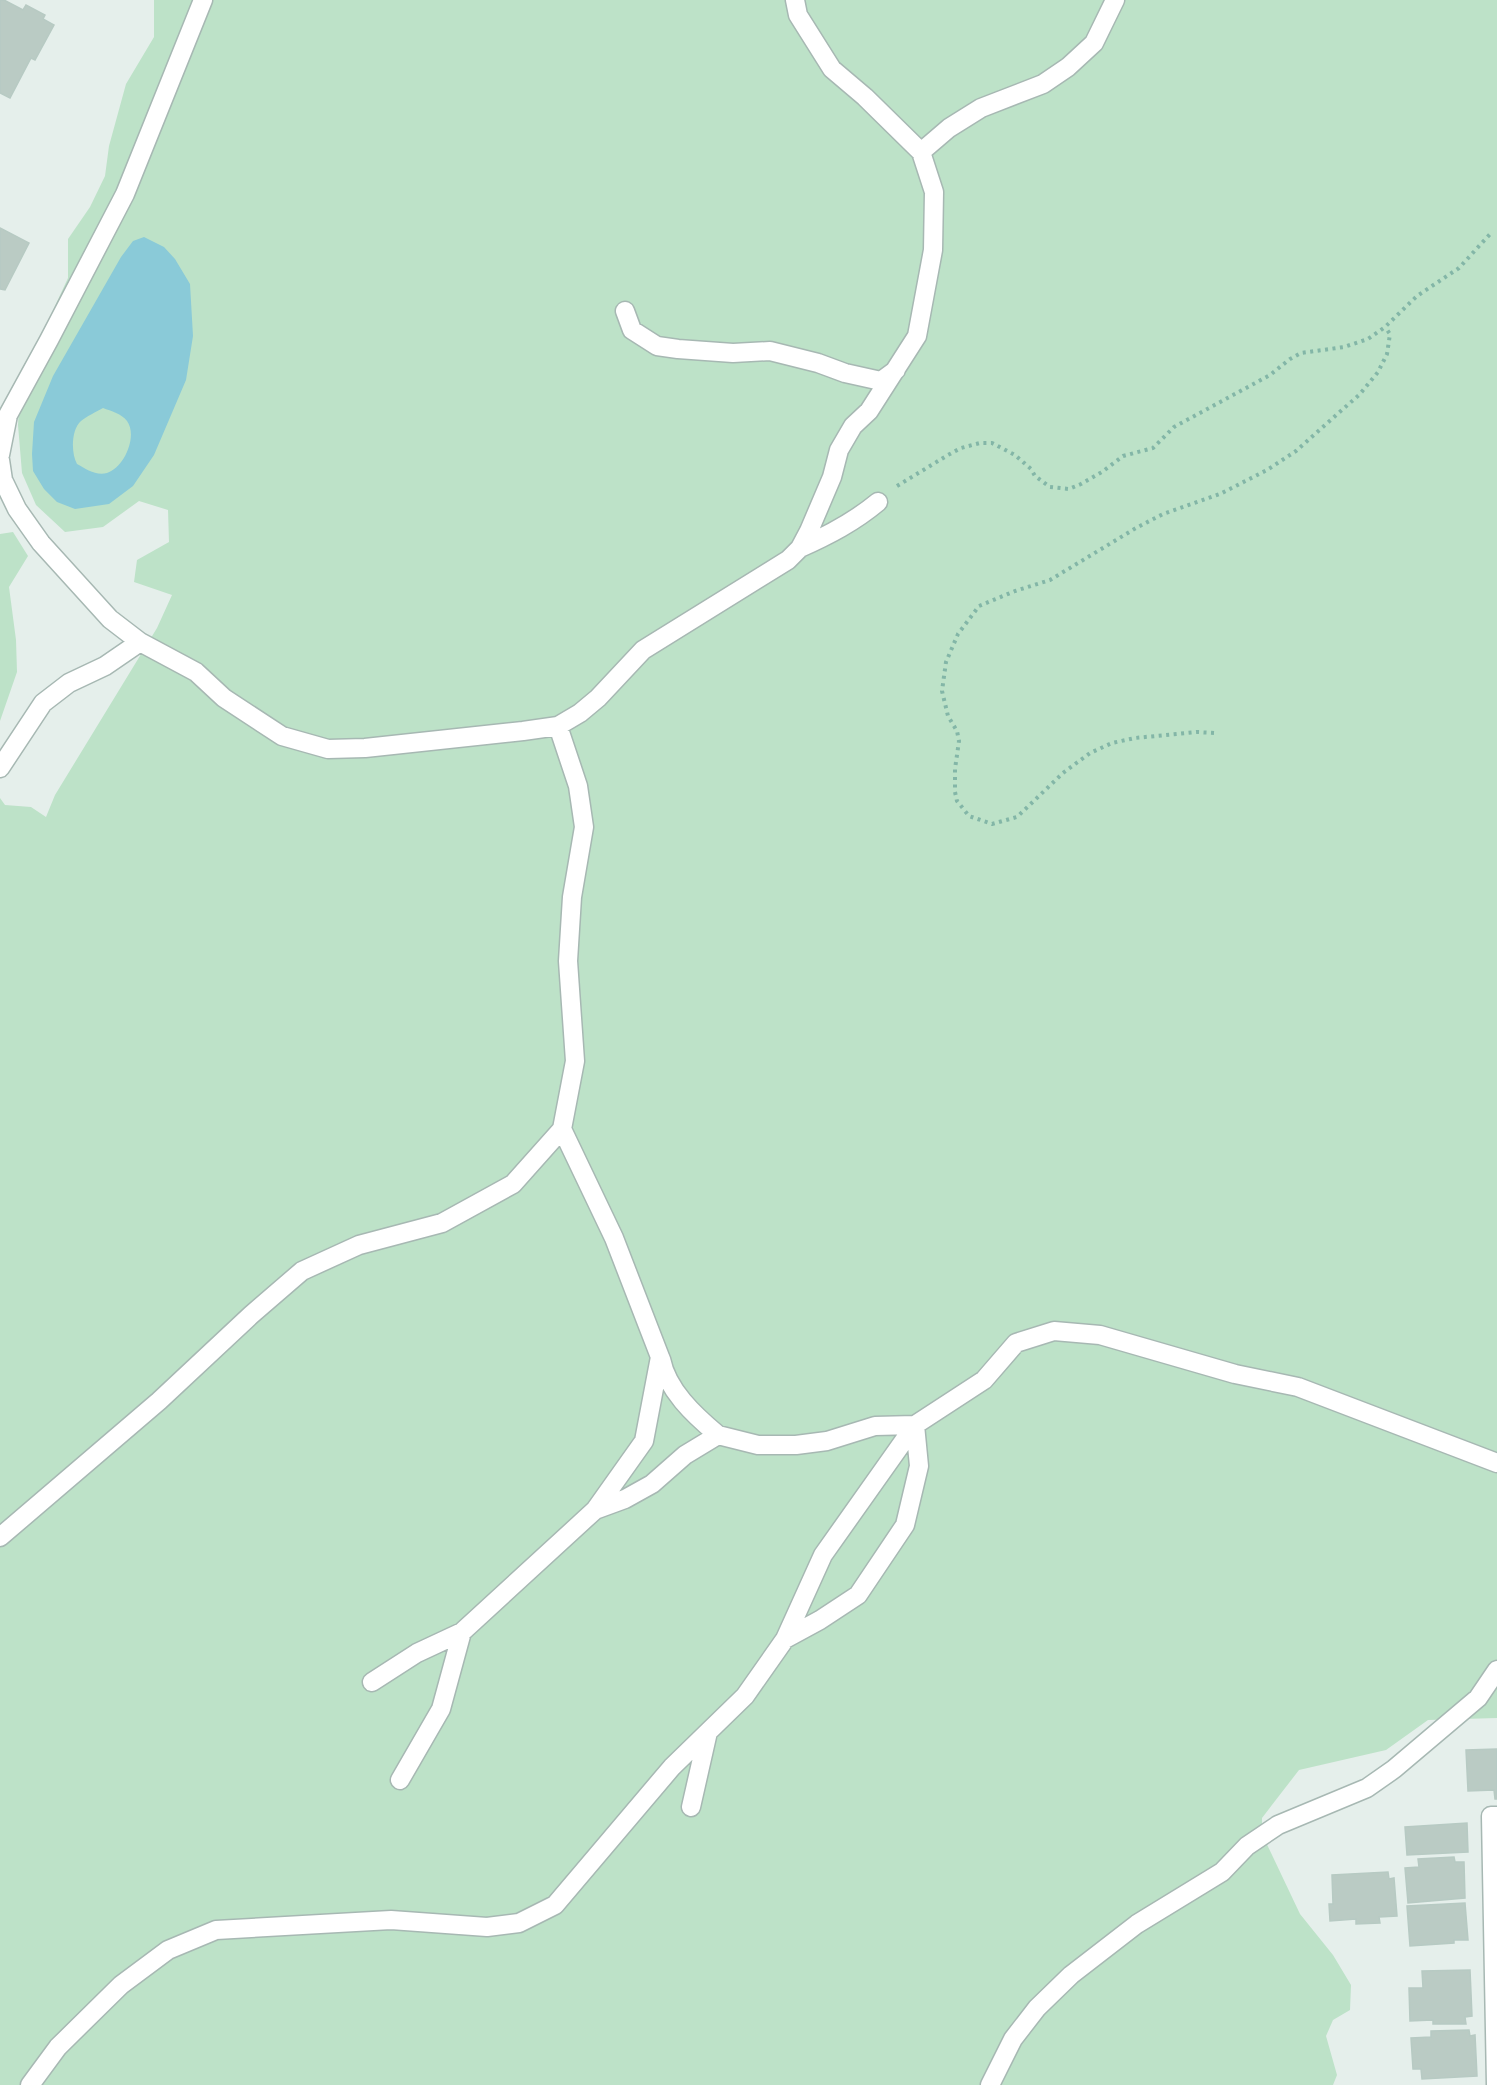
<svg xmlns="http://www.w3.org/2000/svg" width="1497" height="2085" viewBox="0 0 1497 2085" font-family="'Asap Condensed',sans-serif">
	<style>
		.green { fill: #bde2c8 }
		.water { fill: #8acad8; fill-rule: evenodd }
		.building { fill: #bacbc4; stroke: #b7cac3; stroke-width: 1.5 }
		.lines { fill: none; stroke-linecap: round; stroke-linejoin: round }
		.lane-casing { stroke: #a7b8b3; stroke-width: 21 }
		.street-casing { stroke: #a7b8b3; stroke-width: 21 }
		.path { stroke: #83b6a7; stroke-width: 4; stroke-dasharray: 3 4.5; stroke-linecap: butt }
		.lane { stroke: #fff; stroke-width: 18 }
		.street { stroke: #fff; stroke-width: 18 }
	</style>
	<rect width="100%" height="100%" fill="#e5efeb"/>
	<!-- green -->
	<path class="green" d="M154 0H1497V1718L1428 1720 1386 1750 1299 1770 1262 1818V1834L1300 1914 1333 1955 1351 1985 1350 2010 1333 2020 1326 2036 1337 2075 1333 2085H0V798L5 805 31 807 46 817 55 795 157 628 172 595 134 582 137 560 169 542 168 510 139 501 103 527 65 532 36 505 22 473 18 425 21 370 42 334 68 278V239L90 207 105 176 109 146 126 84 154 37Z
		M13 532 28 556 9 587 16 640 17 672 0 721V534Z"/>
	<!-- water -->
	<path class="water" d="M144 237 164 247 175 259 190 284 193 336 186 380 154 455 133 486 109 504 75 509 57 502 44 489 33 471 32 454 34 422 53 376 121 257 133 241ZM103 408C111 411 122 414 127 421 138 436 124 468 107 473 96 476 86 469 77 464 71 453 71 430 81 421 87 416 96 412 103 408Z"/>
	<!-- building -->
	<path class="building" d="M0 0H4L23 10 26 5 45 15 43 19 54 25 35 60 31 58 10 98 0 93Z
		M0 228 29 243 5 290 0 289Z
		M1497 1749V1799H1495L1494 1790 1468 1791 1466 1750Z
		M1467 1823 1468 1852 1407 1855 1405 1827Z
		M1454 1857 1455 1862H1464L1465 1898 1408 1903 1405 1868 1419 1867 1418 1859Z
		M1388 1872 1389 1879 1394 1878 1397 1916 1379 1917 1380 1923 1356 1924V1919L1330 1921 1329 1904H1333L1332 1875Z
		M1465 1903 1468 1940H1454V1943L1410 1946 1407 1906Z
		M1470 1970 1472 2016 1465 2017 1466 2024H1433V2020L1410 2021 1409 1988H1423L1422 1971Z
		M1469 2030 1470 2036 1475 2035 1477 2076 1422 2079 1421 2069H1413L1411 2038 1431 2037V2031Z"/>
	<g class="lines">
		<defs>
			<path id="lane" d="M795 0 798 15 832 69 865 97 921 152
				M625 311 632 330 657 346 678 349 733 353 770 351 818 363 845 373 881 381 896 370
				M0 455 8 415 49 340 125 194 203 0
				M0 460 3 480 17 509 41 543 110 619 140 642 105 666 69 683 43 703 0 768
				M800 548C829 535 854 522 878 502
				M140 642 196 672 224 698 282 736 328 749 365 748 523 731 558 726 580 713 598 698 643 650 788 560 800 548 809 531 832 477 839 450 853 426 869 411 917 336 933 250 934 192 921 152 949 128 981 108 1043 84 1068 67 1094 43 1115 0
				M661 1359C667 1390 694 1415 718 1435
				M595 1510 625 1499 652 1484 685 1455 718 1435 758 1445H796L827 1441 875 1426 915 1425 919 1466 905 1525 858 1595 820 1620 785 1639
				M0 1537 159 1401 251 1315 302 1271 359 1245 442 1223 513 1184 562 1129 575 1061 568 961 572 897 584 827 578 786 558 726
				M372 1682 417 1653 462 1632
				M400 1780 441 1709 462 1632 595 1510 644 1441 660 1357 614 1238 562 1129
				M691 1807 708 1732
				M30 2085 58 2047 121 1985 168 1950 216 1930 391 1920 487 1927 519 1923 555 1905 672 1767 745 1696 785 1639 823 1555 915 1425 984 1380 1016 1343 1054 1331 1100 1335 1235 1374 1298 1387 1497 1463
				M990 2085 1013 2039 1037 2008 1071 1975 1137 1924 1222 1872 1247 1846 1278 1825 1367 1788 1394 1769 1478 1698 1497 1670"/>
			<path id="street" d="M1496 2085 1491 1816H1497"/>
		</defs>
		<!-- lane casing -->
		<use href="#lane" class="lane-casing"/>
		<!-- street casing -->
		<use href="#street" class="street-casing"/>
		<!-- path -->
		<path class="path" d="M897 486 948 455 961 448 980 443H992L1015 455 1031 469 1035 476 1050 487 1069 489 1081 484 1102 472 1123 456 1153 448 1174 427 1270 375 1290 359 1301 353 1344 347 1368 339 1385 327 1417 296 1459 268 1492 232
			M1214 733 1197 732 1135 738 1112 743 1090 753 1063 773 1017 817 992 824 969 816 957 801 955 792V769L959 741 957 731 948 716 942 691 946 662 958 634 979 606 1015 591 1050 580 1136 528 1163 514 1220 494 1267 470 1296 451 1360 394 1378 372 1387 354 1390 334 1385 327"/>
		<!-- lane -->
		<use href="#lane" class="lane"/>
		<!-- street -->
		<use href="#street" class="street"/>
	</g>
</svg>
